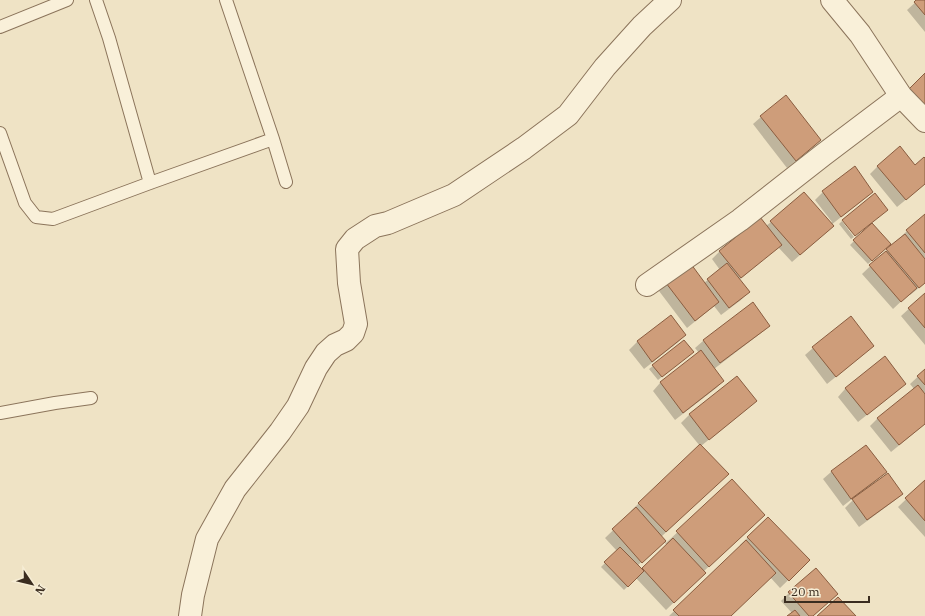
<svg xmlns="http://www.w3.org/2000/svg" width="925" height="616" viewBox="0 0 925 616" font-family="'IBM Plex Serif',serif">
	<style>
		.shadow { fill: #0003; fill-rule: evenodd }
		.building { fill: #ce9d7a; stroke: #8a5d40 }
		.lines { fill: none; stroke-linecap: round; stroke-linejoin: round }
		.service-casing { stroke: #8b745b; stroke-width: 14 }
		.minor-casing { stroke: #8b745b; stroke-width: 24 }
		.service { stroke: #f9f0d9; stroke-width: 12 }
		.minor { stroke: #f9f0d9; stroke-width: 22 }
	</style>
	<rect width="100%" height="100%" fill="#efe3c5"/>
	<!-- shadow -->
	<path class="shadow" d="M918 0H925V32L907 10Z
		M761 117 820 140 812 148 787 168 753 124Z
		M925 160V184L897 207 870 174 878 166H915Z
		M854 168 872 192 864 199 831 225 824 234 792 262 778 247 739 280 748 292 741 300 721 315 714 306 687 328 659 291 667 284 704 283 720 270 712 259 719 252 760 218 766 226 771 222 830 224 832 222 815 200 823 192Z
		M925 216V283L910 295 909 294 893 309 862 274 907 231Z
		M842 221 854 237 851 239 839 224Z
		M856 239 886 248 868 264 850 245Z
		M925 294V345L901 316Z
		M753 303 769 326 761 333 714 369 723 381 715 389 675 420 653 391 660 383 699 353 695 348 703 341Z
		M671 316 685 335 677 343 644 369 629 350 637 342Z
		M813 348 865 353 827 384 805 355Z
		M693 352 658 380 649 369 653 366Z
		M885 358 897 391 858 422 838 397 845 389Z
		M925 370V424L891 452 870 426 878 418 914 389 910 384Z
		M737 377 756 401 748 408 701 446 719 482 661 537 666 543 732 481 753 526 704 571 697 580 666 610 636 578 624 590 601 567 617 551 605 538 632 512 631 511 639 503 700 446 681 423 689 415ZM664 542 667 545 641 570 637 566Z
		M866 446 885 472 874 483 902 494 894 501 859 527 845 508 853 500 852 499 843 506 823 479 831 472Z
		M925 481V537L898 507Z
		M768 518 809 560 780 588 770 577 730 616H669L741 546 740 545Z
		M789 593 829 602 813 616H789L792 613 781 601Z"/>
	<!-- building -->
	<path class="building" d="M916 0H925V15L914 2Z
		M925 73V106L909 89Z
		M786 95 821 140 796 161 760 116Z
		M900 146 915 165 924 157 925 158V184L906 200 877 166Z
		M855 166 873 192 841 217 822 191Z
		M804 192 834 226 800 255 770 221Z
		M875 193 888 210 855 236 842 220Z
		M925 214V253L906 230Z
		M760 217 782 245 741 278 719 251Z
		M872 223 891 244 872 261 853 240Z
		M905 234 925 259V283L919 288 886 249Z
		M886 251 917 288 901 302 869 265Z
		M727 263 750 292 729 308 707 279Z
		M691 264 719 302 695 321 666 283Z
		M925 293V328L908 308Z
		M753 302 770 326 720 363 703 340Z
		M671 315 686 335 652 362 637 341Z
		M851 316 874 346 836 377 812 347Z
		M684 340 694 352 662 377 652 365Z
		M701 350 724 381 683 413 660 382Z
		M885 356 906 384 867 415 845 388Z
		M925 369V385L917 376Z
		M737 376 757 401 709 440 689 414Z
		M918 385 925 394V424L899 445 877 418Z
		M700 444 729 474 666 532 638 503Z
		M866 445 887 472 851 499 831 471Z
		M888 473 903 494 867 520 852 499Z
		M732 479 765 515 709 567 676 531Z
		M925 480V521L905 498Z
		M636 507 666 541 642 563 612 529Z
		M768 517 810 560 789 581 747 537Z
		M673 538 706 573 674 603 642 568Z
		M746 540 776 573 731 616H679L673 610Z
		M620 547 644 571 628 587 604 562Z
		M816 568 838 594 813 616H809L788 592Z
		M838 597 856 616H817Z
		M795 610 800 616H787Z"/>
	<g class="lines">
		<defs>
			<path id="service" d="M96 0 109 38 150 183
				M226 0 273 139 286 182
				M0 27 67 0
				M0 133 25 203 36 217 53 219 150 183 273 139
				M0 413 55 403 91 398"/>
			<path id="minor" d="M832 0 860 34 901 96 925 121
				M647 285 740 220 823 155 901 96
				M190 616 193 595 207 539 235 489 280 432 298 406 316 368 326 353 335 345 346 340 353 333 356 324 349 283 347 249 355 239 375 226 388 223 454 195 524 148 568 115 605 67 642 26 670 0"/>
		</defs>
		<!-- service casing -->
		<use href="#service" class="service-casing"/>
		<!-- minor casing -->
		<use href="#minor" class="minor-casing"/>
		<!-- service -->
		<use href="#service" class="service"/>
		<!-- minor -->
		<use href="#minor" class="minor"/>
	</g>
	<!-- north arrow -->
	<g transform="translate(32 584) rotate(125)" stroke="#f6edd5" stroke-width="3" paint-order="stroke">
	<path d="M0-3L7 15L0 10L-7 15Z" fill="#3a2c1f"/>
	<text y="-6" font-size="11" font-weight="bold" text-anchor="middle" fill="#3a2c1f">N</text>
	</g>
	<!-- scale -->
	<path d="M785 596v6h84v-6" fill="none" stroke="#3a2c1f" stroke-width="2"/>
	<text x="791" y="596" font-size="12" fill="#3a2c1f" stroke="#f6edd5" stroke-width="3" paint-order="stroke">20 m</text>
</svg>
